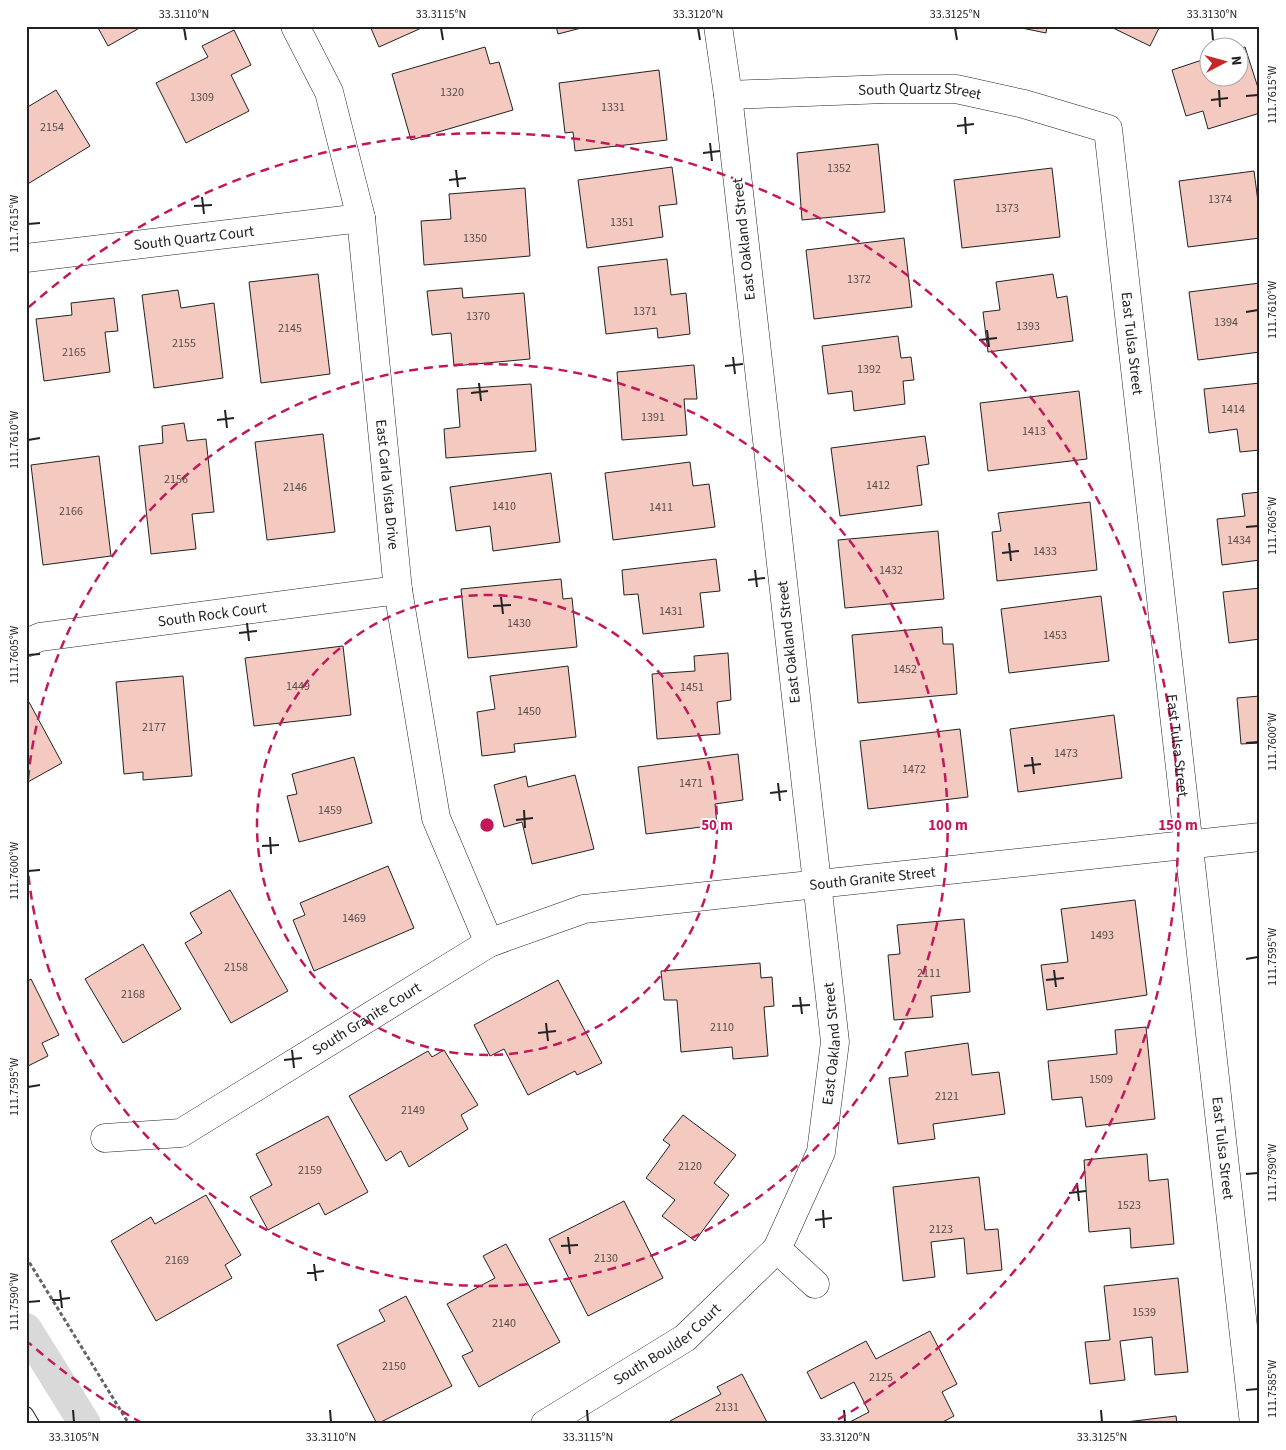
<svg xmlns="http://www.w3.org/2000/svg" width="1286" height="1450" viewBox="0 0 1286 1450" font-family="'Source Sans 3',sans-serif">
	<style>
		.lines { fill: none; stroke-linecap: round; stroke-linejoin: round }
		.canal { stroke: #d9d9d9; stroke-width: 32 }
		.building { fill: #f3c9c0; stroke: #222 }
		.service-casing { stroke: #222; stroke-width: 16 }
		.minor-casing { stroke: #222; stroke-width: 29 }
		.path { stroke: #646464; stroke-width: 3; stroke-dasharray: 4 2.5; stroke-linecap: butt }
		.service { stroke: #fff; stroke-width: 14 }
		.minor { stroke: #fff; stroke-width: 28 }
		.ticks { fill: none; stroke: #222; stroke-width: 2 }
		.ring { fill: none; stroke: #c2185b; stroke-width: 2.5; stroke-dasharray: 9 6 }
		.labels { text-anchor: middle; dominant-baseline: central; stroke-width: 4; stroke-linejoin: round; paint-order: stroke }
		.number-label { font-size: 12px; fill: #564c4a }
		.street-label { font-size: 15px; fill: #222; stroke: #fff }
		.centre { fill: #c2185b; stroke: #fff; stroke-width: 2.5 }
		.ring-label { font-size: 15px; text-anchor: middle; font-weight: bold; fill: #c2185b; stroke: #fff; stroke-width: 4; stroke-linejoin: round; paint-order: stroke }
		.neatline { fill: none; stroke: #222; stroke-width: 2 }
		.ticks-label { font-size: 12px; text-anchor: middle; fill: #222 }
	</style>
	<rect width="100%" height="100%" fill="#fff"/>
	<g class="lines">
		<!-- canal -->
		<path class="canal" d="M26 1329 85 1424"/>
	</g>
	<!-- building -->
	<path class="building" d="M97 26H143L108 46Z
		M370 26H426L379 47Z
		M556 26H589L558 34Z
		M1012 26H1047L1046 33Z
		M1109 26H1160L1150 46Z
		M234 30 251 65 231 75 249 111 186 143 156 83 208 57 202 46Z
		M485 47 490 64 499 62 513 110 411 140 392 74Z
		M1245 47 1260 94V113L1208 129 1203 111 1186 116 1172 70 1208 58V78H1238V49Z
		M659 70 667 140 575 151 573 132 565 133 559 83Z
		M56 90 90 146 26 185V108Z
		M878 144 885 212 802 220 797 153Z
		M672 167 677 204 659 206 663 237 587 248 578 180Z
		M1052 168 1060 237 962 248 954 180Z
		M1254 171 1260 217V238L1188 247 1179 181Z
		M525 188 530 256 424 265 421 221 451 219 449 194Z
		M904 238 912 307 814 319 806 250Z
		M667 259 671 295 686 293 690 334 658 338 657 328 606 334 598 267Z
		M318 274 330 374 261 383 249 282Z
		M1053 274 1057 298 1067 296 1073 341 988 352 983 312 1000 310 996 282Z
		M1260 283V352L1198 360 1189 292Z
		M462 288 463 298 524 293 530 359 454 366 451 333 432 335 427 291Z
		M178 290 181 308 214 303 223 378 154 388 142 295Z
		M114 298 118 331 105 332 110 372 44 381 36 319 72 315 71 303Z
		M898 336 901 358 911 357 914 380 903 381 905 404 854 411 852 391 828 394 822 346Z
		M694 365 697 399H684L687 435 622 440 617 372Z
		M1260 383V450L1240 452 1237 429 1209 433 1204 389Z
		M531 384 536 451 446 458 444 429 460 427 457 389Z
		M1079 391 1087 459 988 471 980 403Z
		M184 423 187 441 206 439 214 512 192 514 196 549 151 554 139 446 163 443 162 426Z
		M323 434 335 532 267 540 255 442Z
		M925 436 929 464 917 466 922 505 840 516 831 448Z
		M99 456 111 556 43 565 31 465Z
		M690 462 693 486 709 484 715 527 613 540 605 473Z
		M551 473 560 542 493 551 490 526 456 531 450 487Z
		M1260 492V560L1222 565 1217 519 1245 516 1242 494Z
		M1090 502 1097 570 997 581 992 532 1001 531 998 513Z
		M938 531 944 599 845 608 838 540Z
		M716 559 720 591 700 593 704 627 643 634 638 594 624 595 622 570Z
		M561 579 563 599 572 598 577 647 468 658 461 589Z
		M1260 588V639L1229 643 1223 592Z
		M1101 596 1109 661 1009 673 1001 609Z
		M942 627 943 644H953L957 694 858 703 852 635Z
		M343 646 351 715 254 726 245 658Z
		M728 653 731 700 717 702 720 734 657 739 652 674 695 671 694 656Z
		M568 666 576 737 514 744 515 752 482 756 477 712 495 709 490 676Z
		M183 676 192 776 143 780V772L124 774 116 682Z
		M1260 696V743L1241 744 1237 698Z
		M29 702 62 763 26 783V704Z
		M1114 715 1122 778 1018 792 1010 729Z
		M960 729 968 797 868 809 860 741Z
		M738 754 743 800 715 804 717 825 646 834 638 767Z
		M354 757 372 823 299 842 287 796 297 794 292 774Z
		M575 775 594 849 532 864 522 822 504 827 494 785 526 776 528 787Z
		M388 866 414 928 314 971 293 920 305 915 300 903Z
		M230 890 288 991 231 1023 185 943 202 933 190 913Z
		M1135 900 1147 995 1047 1010 1041 965 1068 962 1061 909Z
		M964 919 970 992 931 996 933 1017 894 1020 888 955 900 954 897 925Z
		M143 944 181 1009 123 1043 85 979Z
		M760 963 761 978 772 977 774 1006 764 1007 768 1056 733 1059 732 1047 681 1052 677 1000H664L661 971Z
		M31 979 59 1035 42 1043 48 1056 26 1067V982Z
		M558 980 602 1063 577 1075 575 1071 528 1095 504 1049 490 1056 474 1025Z
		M1146 1027 1155 1119 1086 1127 1082 1097 1052 1100 1048 1061 1117 1054 1115 1030Z
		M968 1043 972 1075 999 1072 1005 1114 933 1124 935 1139 898 1144 889 1078 908 1076 905 1052Z
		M444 1050 478 1105 461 1115 468 1129 409 1167 401 1151 386 1161 349 1096 428 1051 432 1057Z
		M683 1115 736 1155 714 1183 729 1195 695 1241 662 1216 675 1200 646 1178 670 1145 663 1140Z
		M328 1116 368 1192 325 1215 319 1203 268 1230 250 1197 272 1185 256 1154Z
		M1147 1154 1149 1181 1168 1179 1174 1244 1131 1248 1130 1228 1089 1232 1084 1160Z
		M979 1177 985 1230 998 1229 1002 1270 967 1274 964 1238 931 1242 935 1277 903 1281 893 1187Z
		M206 1195 241 1255 225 1265 232 1278 156 1321 111 1241 151 1217 155 1224Z
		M624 1201 663 1278 588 1316 549 1239Z
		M506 1244 560 1342 479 1387 462 1356 473 1351 447 1304 495 1278 483 1256Z
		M1178 1278 1188 1372 1155 1375 1152 1337 1120 1341 1125 1380 1090 1384 1085 1342 1110 1340 1104 1286Z
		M406 1296 452 1386 377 1424 337 1345 385 1321 379 1310Z
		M930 1331 957 1384 942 1392 954 1416 939 1424H846L869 1412 854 1382 821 1399 807 1372 866 1341 876 1359Z
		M742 1374 768 1424H671L670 1421 721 1394 717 1387Z
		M1176 1416 1177 1424H1109Z"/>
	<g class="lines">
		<defs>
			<path id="service" d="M26 1414 32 1424"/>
			<g id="minor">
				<path id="s1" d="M295 26 329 92 361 218 398 590 436 818 489 943"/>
				<path id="s2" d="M728 95 886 89H956L1024 104 1108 129 1254 1424"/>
				<path id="s3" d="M26 258 361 218"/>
				<path id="s4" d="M26 643 40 637 398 590"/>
				<path id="s5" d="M105 1138 181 1133 489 943 584 909 1260 837"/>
				<path d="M777 1249 815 1284"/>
				<path id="s6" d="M545 1424 685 1338 777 1249 821 1152 835 1042 728 95 718 26"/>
			</g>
		</defs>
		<!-- service casing -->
		<use href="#service" class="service-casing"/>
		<!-- minor casing -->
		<use href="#minor" class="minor-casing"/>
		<!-- path -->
		<path class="path" d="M26 1257 129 1424"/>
		<!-- service -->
		<use href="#service" class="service"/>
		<!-- minor -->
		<use href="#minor" class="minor"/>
	</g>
	<!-- ticks -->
	<path class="ticks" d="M184 28 186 40M441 28 443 40M698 28 700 40M955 28 957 40M1212 28 1213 40M1219 90 1220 107M1246 96 1258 95M1211 100 1228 98M965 117 966 134M957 126 974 124M710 143 712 161M703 153 720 151M456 170 458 187M449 180 466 178M202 197 204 214M194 206 212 205M28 224 40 223M1246 312 1258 310M987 330 989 347M979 340 997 338M733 357 735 374M725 366 743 364M479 383 481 401M471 393 488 391M225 410 227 428M217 420 234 418M28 440 40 438M1246 527 1258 526M1009 543 1011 561M1002 553 1019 551M755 570 757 587M748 580 765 578M501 597 503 614M493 606 511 605M247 623 249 641M239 633 257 631M28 655 40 654M1246 743 1258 742M1032 757 1034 774M1024 766 1041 764M778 783 780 801M770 793 787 791M524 810 525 828M516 820 533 818M270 837 271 854M262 846 279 845M28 871 40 870M1246 959 1258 957M1054 970 1056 987M1046 980 1064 978M800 997 802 1014M792 1006 810 1005M546 1023 548 1041M538 1033 556 1031M292 1050 294 1068M284 1060 302 1058M28 1087 40 1085M1246 1174 1258 1173M1077 1183 1079 1201M1069 1193 1086 1191M823 1210 824 1228M815 1220 832 1218M568 1237 570 1254M561 1246 578 1245M314 1264 316 1281M307 1273 324 1271M60 1290 62 1308M52 1300 70 1298M28 1302 40 1301M1246 1390 1258 1389M73 1410 74 1422M330 1410 331 1422M587 1410 588 1422M844 1410 845 1422M1101 1410 1102 1422"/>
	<!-- distance rings -->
	<g class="ring">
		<circle cx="487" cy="825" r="230"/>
		<path d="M26 809A461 461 0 1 1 26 841"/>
		<path d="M142 1423A691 691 0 0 1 29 1343M29 307A691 691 0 1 1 832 1423"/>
	</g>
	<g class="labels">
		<!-- number labels -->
		<g class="number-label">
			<text x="452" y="92">1320</text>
			<text x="202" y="97">1309</text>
			<text x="613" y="107">1331</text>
			<text x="52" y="127">2154</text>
			<text x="839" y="168">1352</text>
			<text x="1220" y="199">1374</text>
			<text x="1007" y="208">1373</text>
			<text x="622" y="222">1351</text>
			<text x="475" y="238">1350</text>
			<text x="859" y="279">1372</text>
			<text x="645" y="311">1371</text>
			<text x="478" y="316">1370</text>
			<text x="1226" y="322">1394</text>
			<text x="1028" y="326">1393</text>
			<text x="290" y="328">2145</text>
			<text x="184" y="343">2155</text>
			<text x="74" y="352">2165</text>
			<text x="869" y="369">1392</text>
			<text x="1233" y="409">1414</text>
			<text x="653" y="417">1391</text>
			<text x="1034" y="431">1413</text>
			<text x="176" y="479">2156</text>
			<text x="878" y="485">1412</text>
			<text x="295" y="487">2146</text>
			<text x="504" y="506">1410</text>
			<text x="661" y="507">1411</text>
			<text x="71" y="511">2166</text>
			<text x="1239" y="540">1434</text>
			<text x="1045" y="551">1433</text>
			<text x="891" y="570">1432</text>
			<text x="671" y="611">1431</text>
			<text x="519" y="623">1430</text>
			<text x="1055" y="635">1453</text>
			<text x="905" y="669">1452</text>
			<text x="298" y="686">1449</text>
			<text x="692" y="687">1451</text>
			<text x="529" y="711">1450</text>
			<text x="154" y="727">2177</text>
			<text x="1066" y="753">1473</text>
			<text x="914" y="769">1472</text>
			<text x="691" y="783">1471</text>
			<text x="330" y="810">1459</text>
			<text x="354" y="918">1469</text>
			<text x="1102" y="935">1493</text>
			<text x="236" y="967">2158</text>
			<text x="929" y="973">2111</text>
			<text x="133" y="994">2168</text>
			<text x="722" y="1027">2110</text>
			<text x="1101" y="1079">1509</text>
			<text x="947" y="1096">2121</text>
			<text x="413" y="1110">2149</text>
			<text x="690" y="1166">2120</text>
			<text x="310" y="1170">2159</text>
			<text x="1129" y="1205">1523</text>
			<text x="941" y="1229">2123</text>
			<text x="606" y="1258">2130</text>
			<text x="177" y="1260">2169</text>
			<text x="1144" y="1312">1539</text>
			<text x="504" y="1323">2140</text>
			<text x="394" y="1366">2150</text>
			<text x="881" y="1377">2125</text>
			<text x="727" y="1407">2131</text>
		</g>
		<!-- street labels -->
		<g class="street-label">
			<text stroke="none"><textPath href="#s2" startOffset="192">South Quartz Street</textPath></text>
			<text stroke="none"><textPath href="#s3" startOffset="169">South Quartz Court</textPath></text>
			<text transform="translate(744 239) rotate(-96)">East Oakland Street</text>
			<text stroke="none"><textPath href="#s2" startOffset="601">East Tulsa Street</textPath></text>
			<text stroke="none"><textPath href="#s1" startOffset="472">East Carla Vista Drive</textPath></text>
			<text stroke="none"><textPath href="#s4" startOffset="189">South Rock Court</textPath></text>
			<text transform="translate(789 642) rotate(-96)">East Oakland Street</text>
			<text stroke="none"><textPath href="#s2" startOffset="1006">East Tulsa Street</textPath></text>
			<text stroke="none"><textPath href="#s5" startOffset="829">South Granite Street</textPath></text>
			<text stroke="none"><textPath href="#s5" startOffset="294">South Granite Court</textPath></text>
			<text stroke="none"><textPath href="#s6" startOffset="508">East Oakland Street</textPath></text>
			<text stroke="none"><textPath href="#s2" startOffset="1411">East Tulsa Street</textPath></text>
			<text stroke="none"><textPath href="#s6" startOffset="146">South Boulder Court</textPath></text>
		</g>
	</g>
	<circle cx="487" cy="825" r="8" class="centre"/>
	<g class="ring-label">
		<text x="717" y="830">50 m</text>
		<text x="948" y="830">100 m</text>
		<text x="1178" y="830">150 m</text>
	</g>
	<!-- border -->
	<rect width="1286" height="1450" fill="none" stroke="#ffffff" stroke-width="55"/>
	<!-- north arrow -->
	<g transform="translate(1224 62) rotate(84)"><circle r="24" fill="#ffffff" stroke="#a7a7a7"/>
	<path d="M0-4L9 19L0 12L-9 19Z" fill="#c62828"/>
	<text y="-8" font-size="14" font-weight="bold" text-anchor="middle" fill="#222222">N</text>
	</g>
	<rect x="28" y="28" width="1230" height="1394" class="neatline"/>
	<g class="ticks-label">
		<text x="184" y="18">33.3110°N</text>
		<text x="441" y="18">33.3115°N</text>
		<text x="698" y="18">33.3120°N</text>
		<text x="955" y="18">33.3125°N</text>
		<text x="1212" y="18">33.3130°N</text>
		<text transform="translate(1272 95) rotate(-90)" y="4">111.7615°W</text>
		<text transform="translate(14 224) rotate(-90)" y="4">111.7615°W</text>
		<text transform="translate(1272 310) rotate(-90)" y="4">111.7610°W</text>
		<text transform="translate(14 440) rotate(-90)" y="4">111.7610°W</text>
		<text transform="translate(1272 526) rotate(-90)" y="4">111.7605°W</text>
		<text transform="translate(14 655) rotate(-90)" y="4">111.7605°W</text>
		<text transform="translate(1272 742) rotate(-90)" y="4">111.7600°W</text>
		<text transform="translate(14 871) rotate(-90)" y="4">111.7600°W</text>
		<text transform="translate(1272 957) rotate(-90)" y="4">111.7595°W</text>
		<text transform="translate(14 1087) rotate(-90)" y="4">111.7595°W</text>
		<text transform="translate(1272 1173) rotate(-90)" y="4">111.7590°W</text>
		<text transform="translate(14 1302) rotate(-90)" y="4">111.7590°W</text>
		<text transform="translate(1272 1389) rotate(-90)" y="4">111.7585°W</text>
		<text x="74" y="1441">33.3105°N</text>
		<text x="331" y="1441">33.3110°N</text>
		<text x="588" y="1441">33.3115°N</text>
		<text x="845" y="1441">33.3120°N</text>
		<text x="1102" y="1441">33.3125°N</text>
	</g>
</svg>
